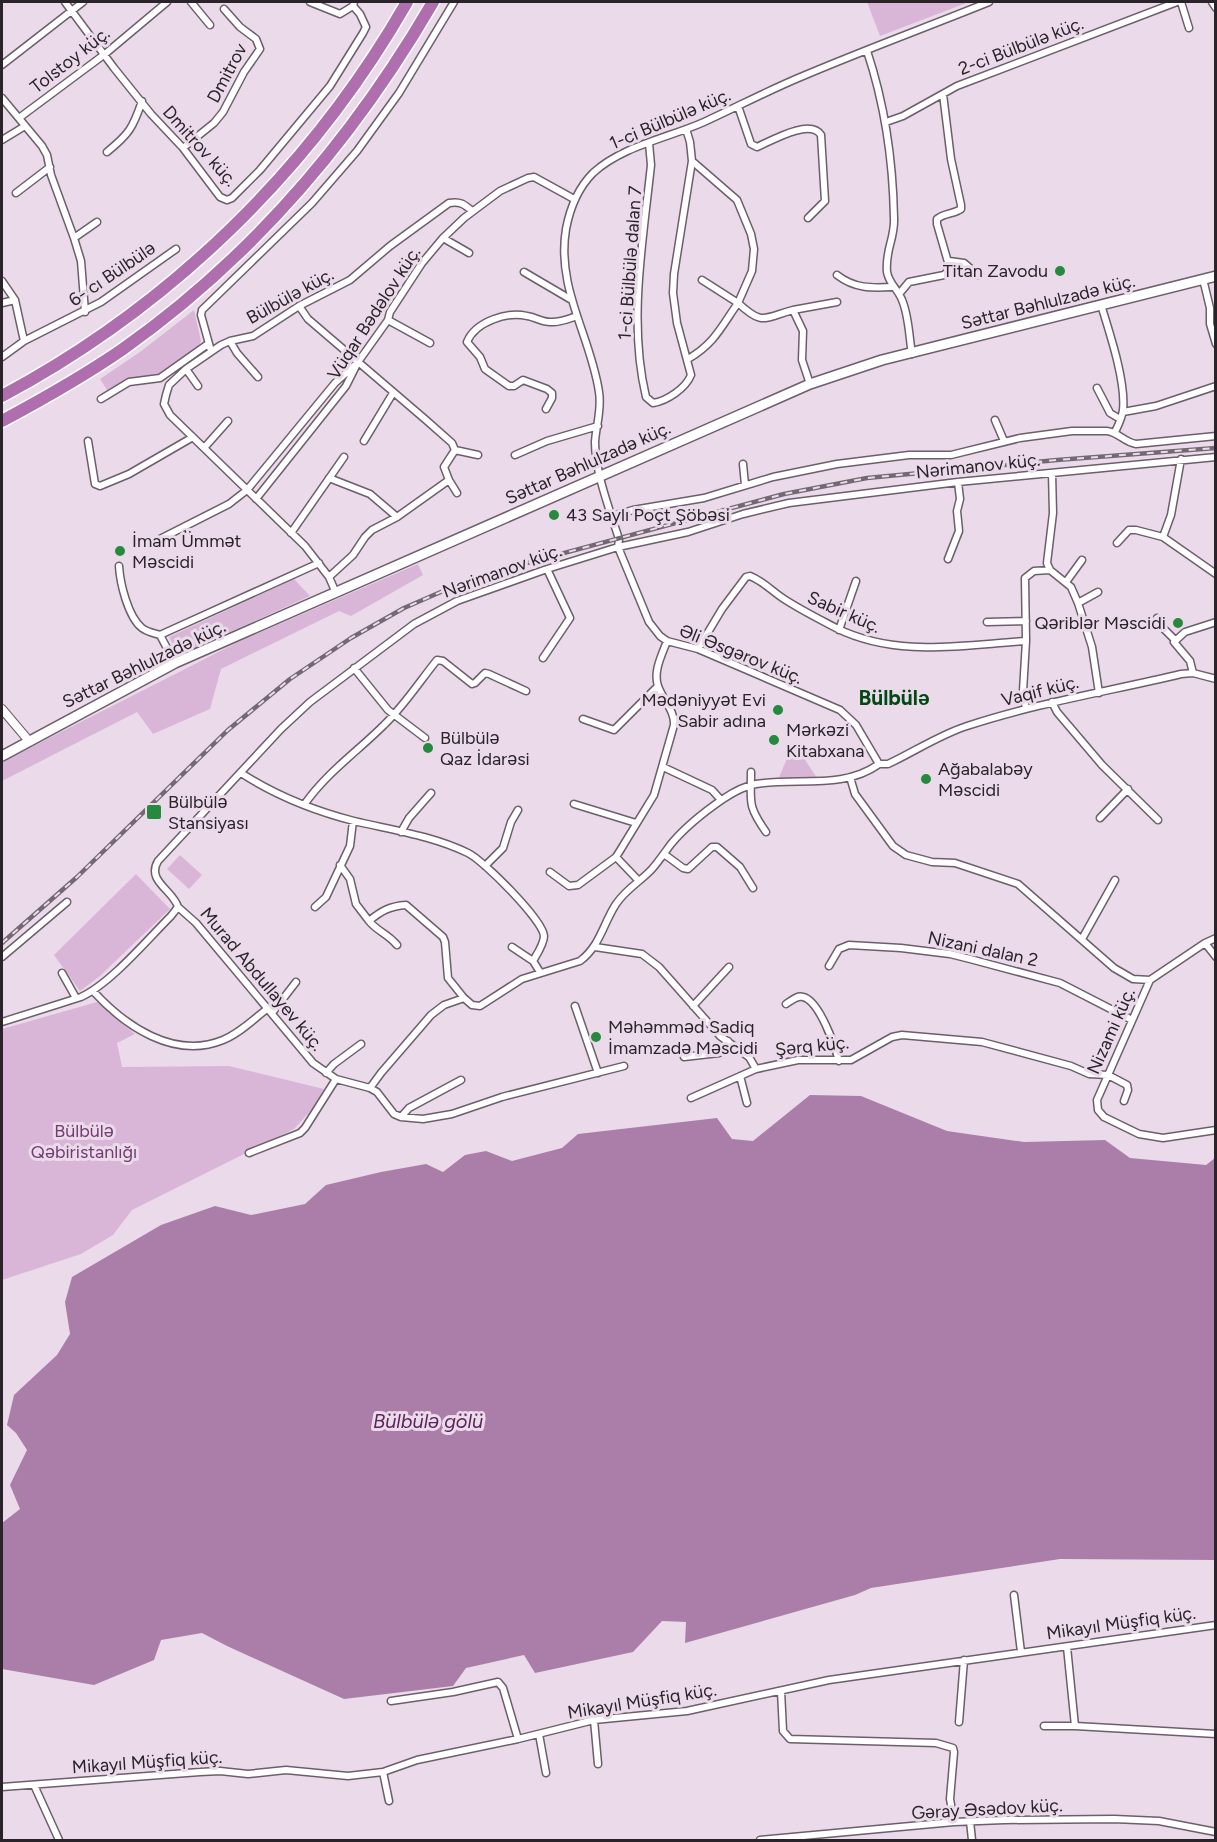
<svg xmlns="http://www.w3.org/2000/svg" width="1217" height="1842" viewBox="0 0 1217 1842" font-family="Figtree,sans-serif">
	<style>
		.green { fill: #d9b6d8 }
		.water { fill: #aa7ea9 }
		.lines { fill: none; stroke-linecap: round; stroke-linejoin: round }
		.minor-casing { stroke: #6c5e6b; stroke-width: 9 }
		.tertiary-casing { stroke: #6c5e6b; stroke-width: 10 }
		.secondary-casing { stroke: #6c5e6b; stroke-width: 12 }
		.motorway-casing { stroke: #fff; stroke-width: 15 }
		.minor { stroke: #fff; stroke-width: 6 }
		.tertiary { stroke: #fff; stroke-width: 8 }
		.secondary { stroke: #fff; stroke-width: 9 }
		.motorway { stroke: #af6eae; stroke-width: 12 }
		.rail-casing { stroke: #726972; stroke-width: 4.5 }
		.rail { stroke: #ebdbea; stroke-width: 2; stroke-dasharray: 7; stroke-linecap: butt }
		.poi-dot { fill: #27893d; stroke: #ebdbea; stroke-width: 2 }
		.labels { text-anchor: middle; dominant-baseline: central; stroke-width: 6; stroke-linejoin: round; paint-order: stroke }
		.street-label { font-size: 18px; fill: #2a242a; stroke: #ebdbea }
		.poi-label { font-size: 18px; fill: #2a242a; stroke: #ebdbea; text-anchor: start }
		.park-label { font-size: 18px; fill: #733a73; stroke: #ebdbea }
		.water-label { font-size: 20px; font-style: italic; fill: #5b245b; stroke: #ebdbea }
		.quarter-label { font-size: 21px; font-weight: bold; fill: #044717; stroke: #ebdbea }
	</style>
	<rect width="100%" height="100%" fill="#ebdbea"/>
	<!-- green -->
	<path class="green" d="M867 2H969L880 36Z
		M194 310 201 341 198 348 156 376 128 379 107 390 100 379 140 352Z
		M418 564 423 575 351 616 339 611 221 669 210 709 153 734 137 712 2 781V762L238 642Z
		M294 579 310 596 179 655 169 637Z
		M798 749 817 778 778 780 790 751Z
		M180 855 202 875 189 889 167 869Z
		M136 874 170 909 100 976 80 991 54 955Z
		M97 1002 135 1034 117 1043 122 1067 229 1066 324 1089 314 1107 294 1129 132 1210 113 1235 81 1254 2 1280V1029Z"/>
	<!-- water -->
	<path class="water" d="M810 1095 861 1096 947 1131 1024 1142 1105 1140 1130 1158 1206 1165 1215 1158V1560L1060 1559 871 1588 855 1595 685 1643 686 1622 662 1621 633 1652 535 1673 524 1655 466 1668 453 1686 344 1699 227 1646 202 1633 161 1640 154 1660 94 1685 2 1669V1523L20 1509 10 1485 27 1450 16 1433 7 1425 14 1395 57 1355 70 1334 65 1302 72 1277 161 1225 215 1206 251 1215 305 1204 326 1185 381 1172 426 1164 443 1172 465 1155 486 1151 512 1161 562 1148 578 1134 717 1118 732 1139 753 1141Z"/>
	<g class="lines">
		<defs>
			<path id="minor" d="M65 2 114 68 151 114 183 148 220 197 227 200 232 198 260 170 330 86 363 33 366 27 360 14 353 6
				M191 2 210 25
				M310 2 340 14 353 6 354 2
				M1181 2 1189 28
				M1212 2 1216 8
				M867 51C885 105 893 162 894 218 895 239 885 249 887 272 889 284 898 289 902 300 909 316 909 337 912 354
				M2 65 83 2
				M2 98 42 146 47 155 51 175 74 238 81 261 85 312
				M738 106 751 144 757 147C771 141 810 118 821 135L825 201 808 218
				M19 118 105 54 167 2
				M886 122 903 116 957 86 1177 2
				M686 129 690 142 692 161 737 200 751 234 754 249 752 271 738 303C763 326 763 318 793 310L803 331 802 360 810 384
				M2 140 25 126
				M649 143 651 165C643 241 628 322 646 397L653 403C667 401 686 388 691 375L677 323 673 293 674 274 692 161
				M183 148 214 123 223 112 244 72 260 49 256 39 240 27 224 9
				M107 152C129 134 133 128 142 101
				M16 193 50 167
				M74 238 97 222
				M443 238 469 253
				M949 261 964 263 978 275
				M524 272 570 299
				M837 275C855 289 872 288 893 287
				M1203 279 1210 308V324L1216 344
				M2 281 15 300 24 341
				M899 294 909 282 944 275 950 269 937 224V219C944 213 954 214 961 209V205L951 159 943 94
				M2 303 15 300
				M1101 305C1110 334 1126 382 1123 410 1122 418 1118 426 1115 432
				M299 306 308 319 426 420 452 443 455 450 444 467 449 480 397 517 372 530 365 537 353 555 329 577
				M793 310 837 302
				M388 320 430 343
				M230 341 237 353 258 377
				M211 351 201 315 202 310 312 203 357 151 399 93 454 2
				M2 357 24 341 101 302 176 249
				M688 359C715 343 721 327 738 303L702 280
				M186 369 198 386
				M1097 388 1110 413 1120 419
				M101 399 129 382 160 378 208 344
				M546 409 552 398V393L547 389 523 380 514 386H509L485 369 480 357 467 342C475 322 507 311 527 316 535 317 542 322 550 322 559 323 568 319 577 316
				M1123 412 1156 406 1216 386
				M995 420 1004 441
				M88 441 95 484 100 486 129 474 193 437
				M364 441 393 393
				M204 448 228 421
				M455 450 478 455
				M515 455 547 441 598 426
				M743 464 745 485
				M1052 473 1053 513 1047 563 1050 570 1071 587 1078 603 1092 647 1099 693
				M329 478 370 494 397 517
				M449 480 457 493
				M256 499 346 386 358 362 388 320 390 312 422 263 443 238 464 218 500 191 528 178 534 177 574 199
				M612 516 633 510 704 498 773 477 837 464 909 455H951L1020 438 1072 431H1107C1118 432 1124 442 1136 444L1216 436
				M291 533 344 457
				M1163 537 1171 515 1181 459
				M156 541 229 504 247 490 335 383 355 365
				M1117 543 1129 530H1136L1163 537 1216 574
				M948 559 959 531 957 511 960 499 958 482
				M119 566C120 583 128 617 142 628 147 632 154 633 160 635L319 563
				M1066 582 1082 560
				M336 593 329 577 305 546 170 415 164 404 166 395 169 385 186 369 221 345 230 341 253 336 299 306 350 280 390 246 449 203C460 201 464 204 472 211
				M1078 603 1098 592
				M1157 618 1162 627 1175 640
				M987 622 1026 621
				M839 630 856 581
				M160 635 175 663
				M698 649 722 609 746 577 750 576C763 581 773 592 784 599 801 610 819 619 836 628 897 658 961 645 1026 641
				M543 658 570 618 547 569
				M354 668 388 710 425 738
				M1193 673 1190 661 1174 642 1185 632 1216 622
				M1052 702 1057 712 1102 765 1158 820
				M1026 709 1023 691 1026 641 1025 578 1034 571 1050 570
				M583 719 614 730 658 686
				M879 764 856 725 840 710 698 649 667 641 660 636 649 622 618 547 619 539C610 511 595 472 595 442 596 425 602 410 599 392 591 337 556 288 566 229 570 208 577 189 593 173 622 146 668 138 704 122 737 107 769 90 803 76 864 50 927 27 989 2
				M879 764H888C914 752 939 735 967 726 1037 703 1110 691 1181 674L1193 673 1216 679
				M663 767 712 790 721 800
				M751 772C751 802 747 805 766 832
				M241 773C275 795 315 811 354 821 392 830 433 836 468 853 483 860 543 920 544 936 544 944 537 954 533 961L540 972
				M850 777 855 794 893 846 906 855 932 862 955 863 1018 884 1114 968 1133 979 1150 980
				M574 804 636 823
				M304 805C326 773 357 752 384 725 404 706 420 681 437 660L443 661 472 684 475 683 485 673 489 674 526 691
				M1100 818 1128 789
				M401 832 409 818 431 793
				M664 854 683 868 688 869 712 847H717L740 867 753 888
				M616 857 638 880
				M340 865 350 879 356 904 369 921C381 911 390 906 406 905L443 937 445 942 448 978 464 998
				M485 866 503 848 511 822 518 810
				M550 872 569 886 578 885 616 857 621 849 654 795 674 725C675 711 663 700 658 686 653 671 662 655 667 641
				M178 907 196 923 313 1063 336 1079 370 1088 377 1092 394 1114 401 1117 423 1119 452 1114 502 1097 624 1066
				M315 907 326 897 350 846 353 821
				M369 921C378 932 387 933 397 945
				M1216 938 1205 943 1150 980 1097 1100 1098 1110 1104 1117 1139 1134 1163 1138 1216 1130
				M1082 939 1115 880
				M1205 943 1216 957
				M512 947 533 961
				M595 947 642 954 659 967 720 1036 749 1057 756 1069 798 1060H851L892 1037 902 1035 982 1042 1071 1066 1089 1074 1108 1075 1127 1085 1128 1090 1124 1101
				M2 957 67 902
				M829 966 839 949 849 945 901 948 950 954 970 959 1060 983 1132 1020
				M62 973 76 998
				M93 991C125 1026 174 1060 223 1040 240 1033 254 1019 268 1008
				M786 1004C791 1001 797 995 803 997 819 1000 835 1046 839 1061
				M575 1006 598 1073
				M693 1006 729 967
				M272 1013 296 982
				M2 1022 81 997C110 984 147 940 171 916L178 907C173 890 146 881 158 861L281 729 310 702 414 624 457 601 547 569 618 547 688 532 743 514 789 503 958 482 1216 457
				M684 1057 719 1053 728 1041
				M326 1073 334 1064 361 1044
				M740 1076 747 1103
				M370 1088 381 1073 431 1015 444 1005 464 998 472 1005 480 1006 522 979 580 961C600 946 603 924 616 904 627 888 640 882 652 869 659 861 665 852 671 844 686 826 704 812 723 799 732 793 744 786 756 784 797 777 843 790 879 764
				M691 1098 756 1069
				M401 1117 409 1108 461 1080
				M249 1153 300 1133 305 1128 336 1079
				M1014 1595 1021 1652
				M1067 1647 1075 1726 1216 1734
				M781 1691 783 1731 790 1739 936 1743 953 1748 954 1752 950 1799 954 1822
				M391 1701 453 1692 498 1682 503 1688 518 1739
				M594 1720 598 1764
				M959 1722 964 1660
				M1044 1726H1075
				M539 1734 546 1773
				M383 1772 389 1801
				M34 1785 59 1840
				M2 1787 200 1772 220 1771 248 1774 286 1770 348 1776 383 1772 417 1760 518 1739 594 1720 687 1711 829 1680 1216 1625
				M970 1821 972 1840
				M760 1840 954 1822 1004 1820 1114 1819 1159 1821 1216 1832"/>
			<path id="tertiary" d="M2 709 29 741"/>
			<path id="secondary" d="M2 756 175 663 810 384 882 360 1216 276"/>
			<path id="motorway" d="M2 396C171 306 312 168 407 2
				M2 421C43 399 84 376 123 349 253 257 354 138 433 2"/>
		</defs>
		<!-- minor casing -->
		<use href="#minor" class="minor-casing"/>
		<!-- tertiary casing -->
		<use href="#tertiary" class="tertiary-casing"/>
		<!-- secondary casing -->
		<use href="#secondary" class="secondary-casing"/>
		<!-- motorway casing -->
		<use href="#motorway" class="motorway-casing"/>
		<!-- minor -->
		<use href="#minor" class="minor"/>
		<!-- tertiary -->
		<use href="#tertiary" class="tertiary"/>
		<!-- secondary -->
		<use href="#secondary" class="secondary"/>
		<!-- motorway -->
		<use href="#motorway" class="motorway"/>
		<defs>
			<path id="rail" d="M2 943 77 877 228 730 290 679 351 638 404 608 450 588 508 568 784 494 867 478 1057 460 1216 448"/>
		</defs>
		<!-- rail casing -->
		<use href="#rail" class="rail-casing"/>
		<!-- rail -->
		<use href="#rail" class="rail"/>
	</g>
	<!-- markers -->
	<g class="poi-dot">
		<circle cx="1060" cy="271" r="6"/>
		<circle cx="554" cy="515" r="6"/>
		<circle cx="120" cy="551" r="6"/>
		<circle cx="1178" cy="623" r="6"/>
		<circle cx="778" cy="710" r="6"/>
		<circle cx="774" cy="740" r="6"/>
		<circle cx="428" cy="748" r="6"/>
		<circle cx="926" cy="779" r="6"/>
		<rect x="146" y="804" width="16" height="16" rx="3"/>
		<circle cx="596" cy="1037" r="6"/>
	</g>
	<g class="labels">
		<!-- street labels -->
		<g class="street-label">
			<text transform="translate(1021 46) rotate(-21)">2-ci Bülbülə küç.</text>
			<text transform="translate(70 60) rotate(-38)">Tolstoy küç.</text>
			<text transform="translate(227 73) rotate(-62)">Dmitrov</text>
			<text transform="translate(670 119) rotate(-23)">1-ci Bülbülə küç.</text>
			<text transform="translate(200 146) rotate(48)">Dmitrov küç.</text>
			<text transform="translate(630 263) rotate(-86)">1-ci Bülbülə dalan 7</text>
			<text transform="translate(112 274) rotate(-34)">6- cı Bülbülə</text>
			<text transform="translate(290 296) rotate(-29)">Bülbülə küç.</text>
			<text transform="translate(1048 302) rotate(-14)">Səttar Bəhlulzadə küç.</text>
			<text transform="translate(374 313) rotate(-57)">Vüqar Bədəlov küç.</text>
			<text transform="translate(588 463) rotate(-24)">Səttar Bəhlulzadə küç.</text>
			<text transform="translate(978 466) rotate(-6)">Nərimanov küç.</text>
			<text transform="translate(502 571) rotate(-20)">Nərimanov küç.</text>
			<text transform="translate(844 612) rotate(24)">Sabir küç.</text>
			<text transform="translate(741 654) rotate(22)">Əli Əsgərov küç.</text>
			<text transform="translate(144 664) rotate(-26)">Səttar Bəhlulzadə küç.</text>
			<text transform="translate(1040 691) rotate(-14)">Vaqif küç.</text>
			<text transform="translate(983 949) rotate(12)">Nizani dalan 2</text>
			<text transform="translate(262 979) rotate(50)">Murad Abdullayev küç.</text>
			<text transform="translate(1111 1031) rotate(-66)">Nizami küç.</text>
			<text transform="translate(812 1046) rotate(-6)">Şərq küç.</text>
			<text transform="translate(1121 1623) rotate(-8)">Mikayıl Müşfiq küç.</text>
			<text transform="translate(642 1701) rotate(-9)">Mikayıl Müşfiq küç.</text>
			<text transform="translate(147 1762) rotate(-4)">Mikayıl Müşfiq küç.</text>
			<text transform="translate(987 1809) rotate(-3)">Gəray Əsədov küç.</text>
		</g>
		<!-- poi labels -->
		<g class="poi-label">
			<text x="1048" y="271" text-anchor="end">Titan Zavodu</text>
			<text x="566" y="515">43 Saylı Poçt Şöbəsi</text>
			<text x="132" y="541">İmam Ümmət<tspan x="132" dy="21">Məscidi</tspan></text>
			<text x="1166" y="623" text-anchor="end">Qəriblər Məscidi</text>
			<text x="766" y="700" text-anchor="end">Mədəniyyət Evi<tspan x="766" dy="21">Sabir adına</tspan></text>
			<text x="786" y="730">Mərkəzi<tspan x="786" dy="21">Kitabxana</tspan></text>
			<text x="440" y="738">Bülbülə<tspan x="440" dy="21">Qaz İdarəsi</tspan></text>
			<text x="938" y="769">Ağabalabəy<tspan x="938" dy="21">Məscidi</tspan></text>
			<text x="168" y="802">Bülbülə<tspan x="168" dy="21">Stansiyası</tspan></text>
			<text x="608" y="1027">Məhəmməd Sadiq<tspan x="608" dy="21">İmamzadə Məscidi</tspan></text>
		</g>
		<!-- park labels -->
		<g class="park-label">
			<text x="84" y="1131">Bülbülə<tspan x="84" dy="21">Qəbiristanlığı</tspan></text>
		</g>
		<!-- water labels -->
		<g class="water-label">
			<text x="428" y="1421">Bülbülə gölü</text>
		</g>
		<!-- quarter labels -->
		<g class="quarter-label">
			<text x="894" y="697">Bülbülə</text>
		</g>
	</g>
	<!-- border -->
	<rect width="1217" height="1842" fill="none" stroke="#2a242a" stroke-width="6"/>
</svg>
